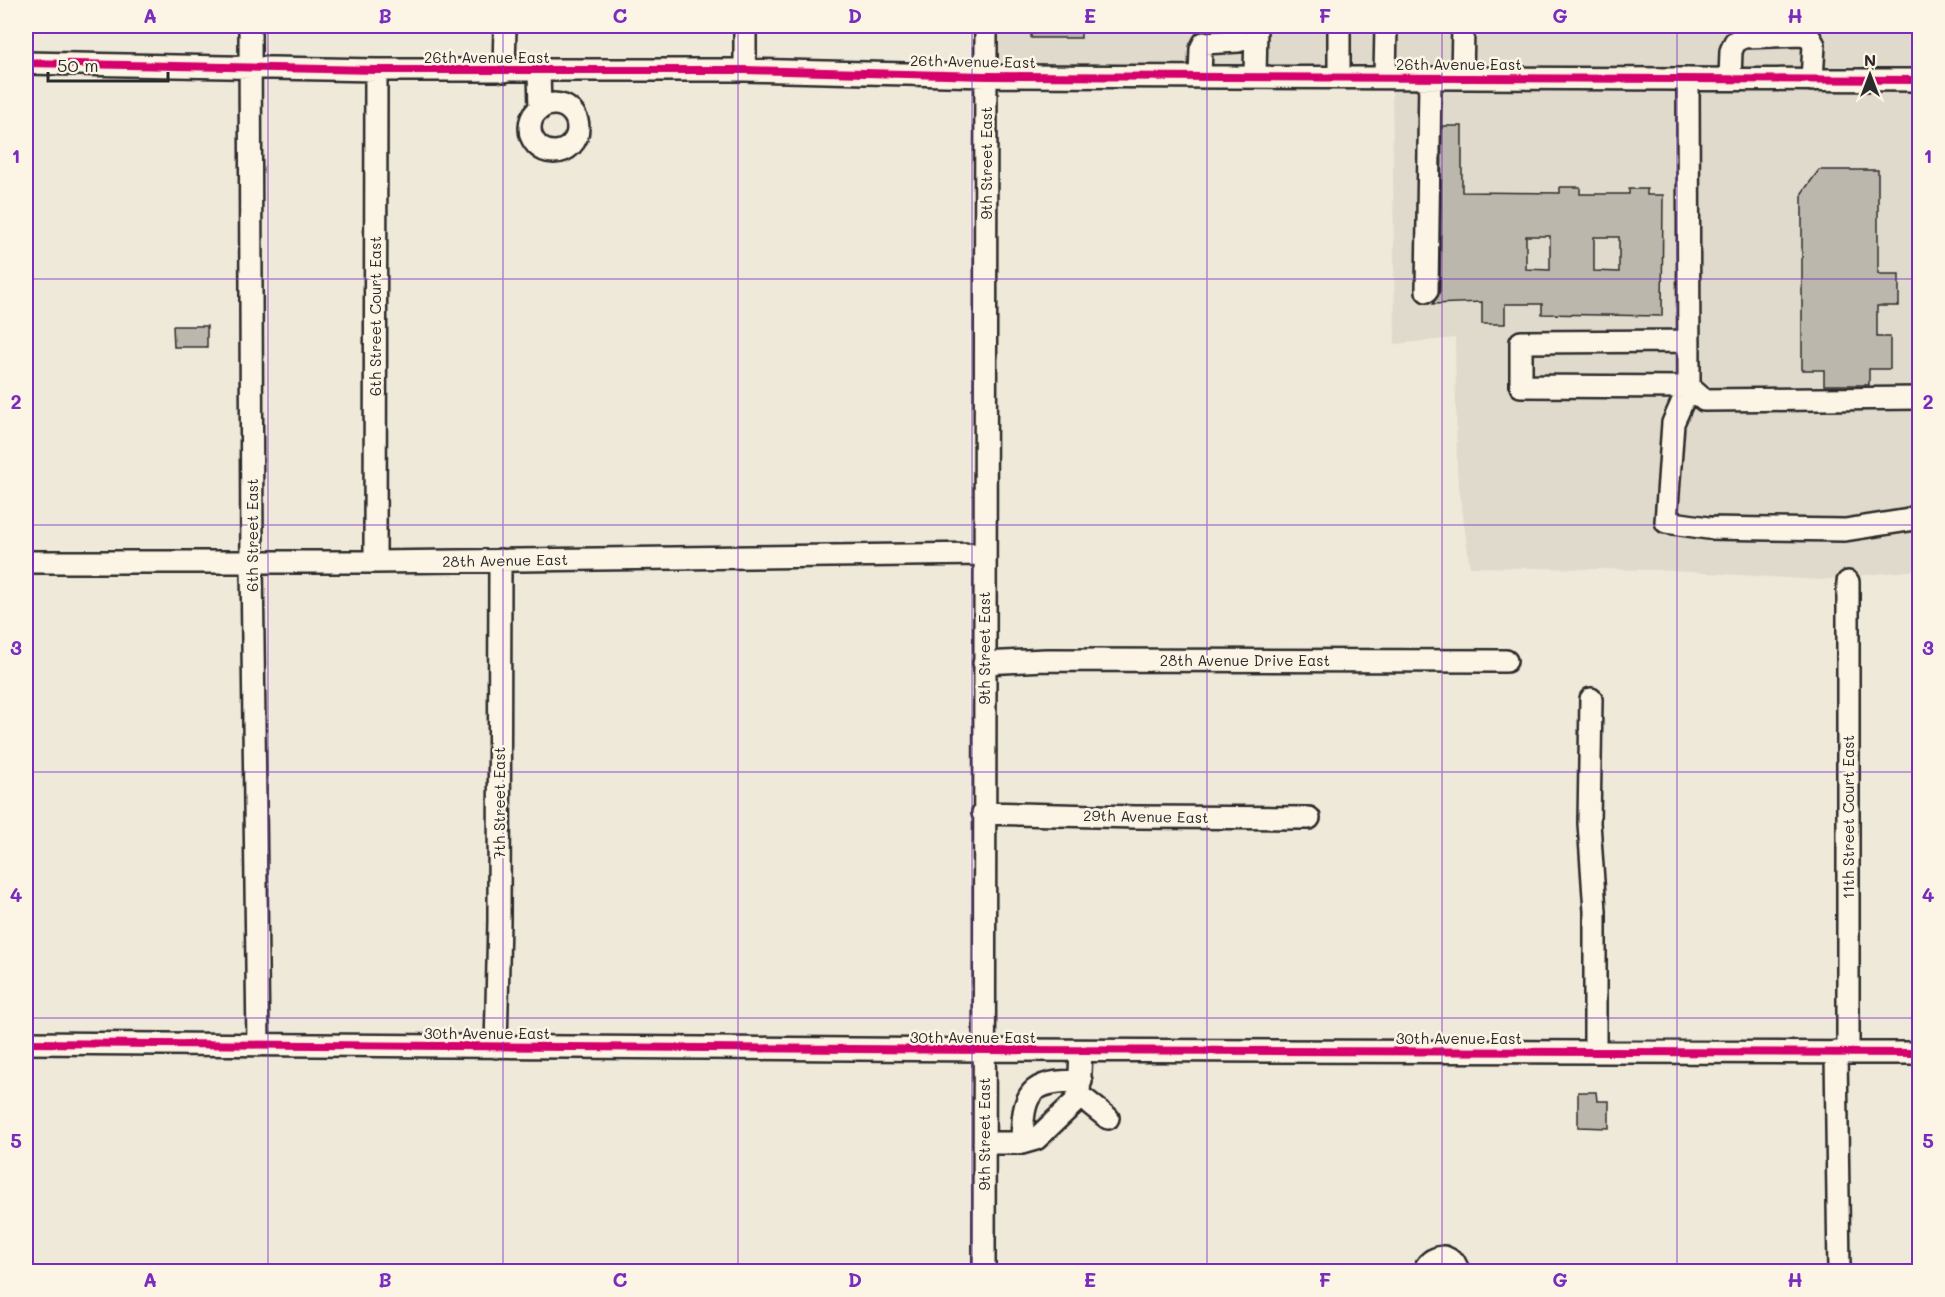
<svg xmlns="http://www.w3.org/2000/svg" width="1945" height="1297" viewBox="0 0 1945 1297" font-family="Mali,sans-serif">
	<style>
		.built { fill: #e0dacc }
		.building { fill: #bcb7ac; stroke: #2b2b2b; stroke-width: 1.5; fill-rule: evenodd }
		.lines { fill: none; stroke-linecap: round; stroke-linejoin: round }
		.minor-casing { stroke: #2b2b2b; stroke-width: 26 }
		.minor { stroke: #fcf5e5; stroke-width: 21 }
		.cycleway-casing { stroke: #fcf5e5; stroke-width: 11 }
		.cycleway { stroke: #d6006c; stroke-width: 8 }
		.grid { fill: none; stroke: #7b2cbf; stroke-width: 1.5; stroke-opacity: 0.55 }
		.labels { text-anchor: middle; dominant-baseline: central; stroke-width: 5; stroke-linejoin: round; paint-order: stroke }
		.street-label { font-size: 15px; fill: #2b2b2b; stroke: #fcf5e5 }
		.neatline { fill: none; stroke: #7b2cbf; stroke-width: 2 }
		.grid-label { font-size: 20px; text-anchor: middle; font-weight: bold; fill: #7b2cbf }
	</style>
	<rect width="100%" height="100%" fill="#efe9da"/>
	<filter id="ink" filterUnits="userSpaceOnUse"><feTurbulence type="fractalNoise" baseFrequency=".0167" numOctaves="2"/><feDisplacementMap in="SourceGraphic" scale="12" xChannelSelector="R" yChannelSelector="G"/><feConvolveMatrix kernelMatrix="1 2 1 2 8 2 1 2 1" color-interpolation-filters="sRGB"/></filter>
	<g filter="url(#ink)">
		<!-- built -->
		<path class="built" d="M995 26H1920L1919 70 994 66Z
			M1392 87 1919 89V570L1856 576V572H1840V578L1819 580 1656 570 1470 567 1457 472 1455 338 1395 344Z"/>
		<!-- building -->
		<path class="building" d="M1031 26H1081V38H1031Z
			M1442 126H1462V192L1560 193V187H1580V194H1629V189H1647V195H1663L1662 316 1542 314V304H1505V324H1482V302L1433 304 1440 291ZM1526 236H1550V270L1526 269ZM1594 237H1619V272L1594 271Z
			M1819 170H1878V274H1899V306H1877V337H1890V369H1869V385H1824V370H1802V193Z
			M173 326H207V347H174Z
			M1578 1092H1596L1597 1101H1609V1128L1578 1127Z"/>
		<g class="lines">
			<defs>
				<path id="minor" d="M250 26 252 562 258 1045
					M745 26V70
					M1339 26V77
					M26 63 376 70H745L986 76 1920 80
					M504 71 505 26
					M539 71 540 109
					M1200 76 1201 49 1204 43 1239 41
					M1255 77 1256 26
					M1385 77 1386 26
					M1462 78 1463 26
					M1688 79 1689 387 1704 400 1920 398
					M1730 79 1731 51 1735 42 1744 37 1803 35 1810 38 1814 45 1812 80
					M530 128a24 24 0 1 1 48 0a24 24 0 1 1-48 0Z
					M1427 291 1430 78
					M1689 341 1521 342V386L1689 387 1673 423 1666 522 1708 528 1845 530 1909 520 1920 514
					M26 562H375L984 554
					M375 562 376 70
					M1848 582V1052
					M984 663 1046 660 1506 661
					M1591 699 1589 823 1595 911V1052
					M983 813 1135 817 1309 818
					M26 1043 984 1050 1920 1053
					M496 1047 499 921 500 560
					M1836 1052 1839 1272
					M1079 1095 1108 1118
					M984 1143H1022L1036 1139 1074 1103 1079 1095 1081 1051
					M1022 1143C1023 1092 1028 1081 1081 1081
					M984 1272 986 26
					M1424 1272C1427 1262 1434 1258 1444 1257L1454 1262 1459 1272"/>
			</defs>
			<!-- minor casing -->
			<use href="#minor" class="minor-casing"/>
			<!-- minor -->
			<use href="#minor" class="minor"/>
			<defs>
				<path id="cycleway" d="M26 63 376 70H745L986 76 1920 80
					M26 1043 984 1050 1920 1053"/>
			</defs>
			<!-- cycleway casing -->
			<use href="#cycleway" class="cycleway-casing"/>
			<!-- cycleway -->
			<use href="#cycleway" class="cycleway"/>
		</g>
	</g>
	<!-- grid -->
	<path class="grid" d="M268 26V1272M503 26V1272M738 26V1272M972 26V1272M1207 26V1272M1442 26V1272M1677 26V1272M26 279H1920M26 525H1920M26 772H1920M26 1018H1920"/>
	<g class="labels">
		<!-- street labels -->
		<g class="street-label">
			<text x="487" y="57">26th Avenue East</text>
			<text transform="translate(973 61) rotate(1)">26th Avenue East</text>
			<text x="1459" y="64">26th Avenue East</text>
			<text transform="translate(986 163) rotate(-90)">9th Street East</text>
			<text transform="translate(375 316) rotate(-90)">6th Street Court East</text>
			<text transform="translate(252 535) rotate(-90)">6th Street East</text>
			<text transform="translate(505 560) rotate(-1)">28th Avenue East</text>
			<text transform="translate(984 648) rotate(-90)">9th Street East</text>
			<text x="1245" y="660">28th Avenue Drive East</text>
			<text transform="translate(499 803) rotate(-90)">7th Street East</text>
			<text transform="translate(1146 816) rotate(1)">29th Avenue East</text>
			<text transform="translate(1848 817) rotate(-90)">11th Street Court East</text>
			<text x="487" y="1033">30th Avenue East</text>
			<text x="973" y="1037">30th Avenue East</text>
			<text x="1459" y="1038">30th Avenue East</text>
			<text transform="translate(984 1134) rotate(-90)">9th Street East</text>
		</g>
	</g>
	<!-- margin -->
	<rect width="1945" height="1297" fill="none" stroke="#fcf5e5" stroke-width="66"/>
	<!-- north arrow -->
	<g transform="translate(1870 75)" stroke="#fcf5e5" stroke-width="4.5" paint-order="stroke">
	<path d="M0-4.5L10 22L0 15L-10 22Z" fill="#2b2b2b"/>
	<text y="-9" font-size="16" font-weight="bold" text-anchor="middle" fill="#2b2b2b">N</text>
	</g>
	<!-- scale -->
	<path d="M48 72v9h120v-9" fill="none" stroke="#2b2b2b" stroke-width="3"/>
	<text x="57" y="72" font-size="18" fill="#2b2b2b" stroke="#fcf5e5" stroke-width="4.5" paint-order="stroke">50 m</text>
	<rect x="33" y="33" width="1879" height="1231" class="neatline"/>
	<g class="grid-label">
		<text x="150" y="23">A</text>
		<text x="385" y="23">B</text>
		<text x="620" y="23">C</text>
		<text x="855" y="23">D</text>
		<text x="1090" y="23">E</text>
		<text x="1325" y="23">F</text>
		<text x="1560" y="23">G</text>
		<text x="1795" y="23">H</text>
		<text x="16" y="163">1</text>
		<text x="1928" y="163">1</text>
		<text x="16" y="409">2</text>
		<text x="1928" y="409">2</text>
		<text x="16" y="655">3</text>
		<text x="1928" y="655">3</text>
		<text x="16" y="902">4</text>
		<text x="1928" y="902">4</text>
		<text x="16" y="1148">5</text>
		<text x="1928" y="1148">5</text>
		<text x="150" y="1287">A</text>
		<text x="385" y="1287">B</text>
		<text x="620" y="1287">C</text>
		<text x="855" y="1287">D</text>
		<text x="1090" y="1287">E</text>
		<text x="1325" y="1287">F</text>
		<text x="1560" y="1287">G</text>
		<text x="1795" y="1287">H</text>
	</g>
</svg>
